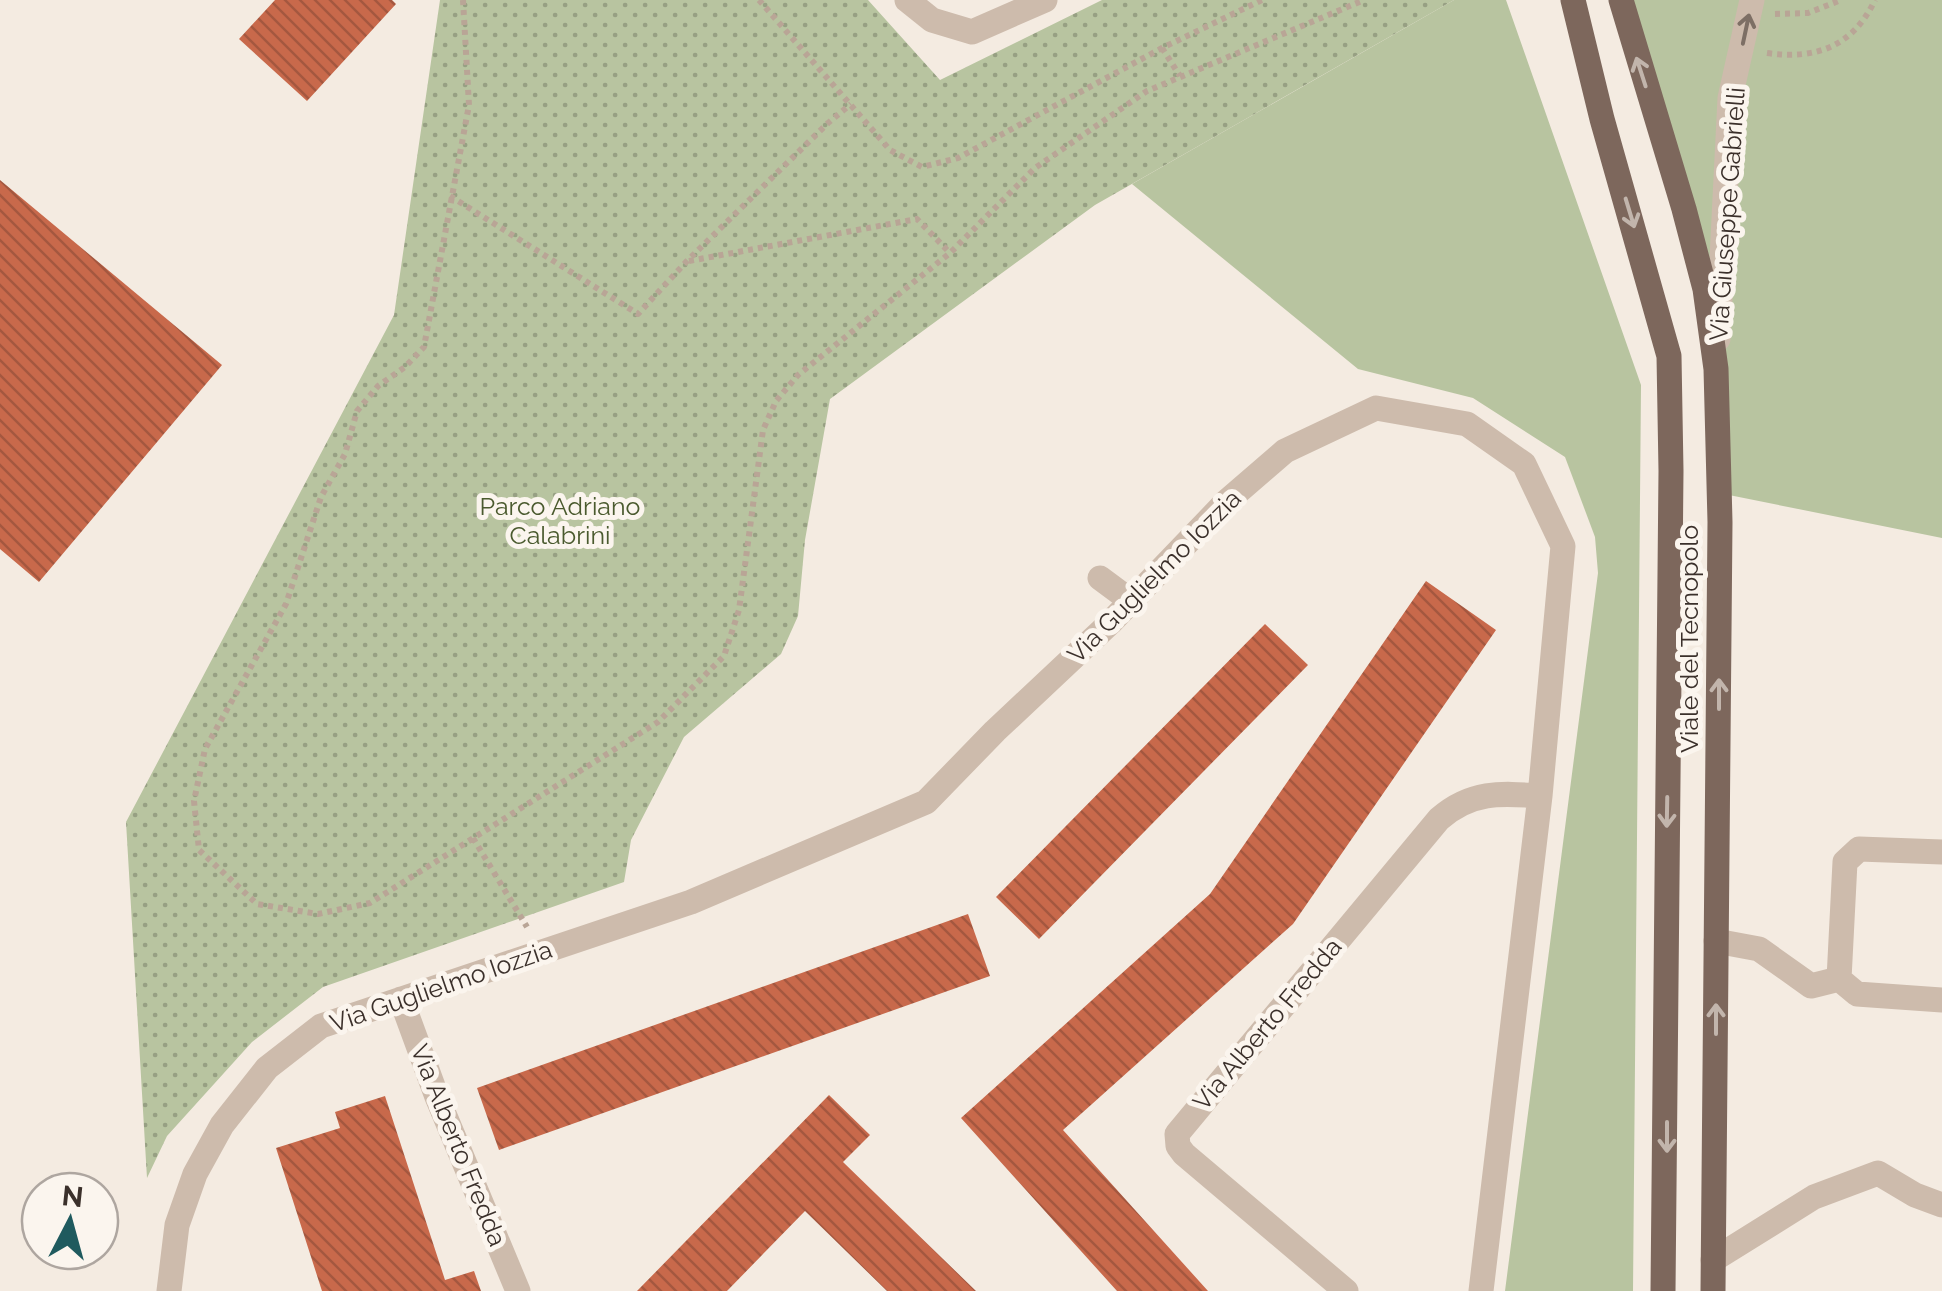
<svg xmlns="http://www.w3.org/2000/svg" width="1942" height="1291" viewBox="0 0 1942 1291" font-family="Raleway,sans-serif">
	<style>
		.grass { fill: #b8c4a0 }
		.park { fill: url(#park-dots) }
		.building { fill: url(#building-back-hatch) }
		.lines { fill: none; stroke-linecap: round; stroke-linejoin: round }
		.path { stroke: #b9a596; stroke-width: 6; stroke-dasharray: 5 5; stroke-linecap: butt }
		.minor { stroke: #cdbbac; stroke-width: 25 }
		.major { stroke: #7d675c; stroke-width: 25 }
		.oneway { stroke: #7d6f65 }
		.oneway2 { stroke: #c2b5ac }
		.labels { text-anchor: middle; dominant-baseline: central; stroke-width: 10; stroke-linejoin: round; paint-order: stroke }
		.street-label { font-size: 25px; fill: #3b302b; stroke: #fbf5ee }
		.park-label { font-size: 25px; fill: #4a5a2e; stroke: #fbf5ee }
	</style>
	<defs>
		<pattern id="park-dots" width="8" height="8" patternUnits="userSpaceOnUse" patternTransform="scale(2.5)"><rect width="8" height="8" fill="#b8c4a0"/><path d="M2 2h.1M6 6h.1" fill="none" stroke="#97a083" stroke-width="1.8" stroke-linecap="round"/></pattern>
		<pattern id="building-back-hatch" width="6" height="6" patternUnits="userSpaceOnUse" patternTransform="scale(2.5)"><rect width="6" height="6" fill="#c8694b"/><path d="M-1 5l2 2M0 0l6 6M5-1l2 2" fill="none" stroke="#a4573f"/></pattern>
	</defs>
	<rect width="100%" height="100%" fill="#f4ebe1"/>
	<!-- grass -->
	<path class="grass" d="M1454 0H1506L1641 385 1633 1291H1505L1598 573 1595 537 1565 457 1473 398 1358 369 1132 184Z
		M1623 0H1942V538L1719 493 1716 369Z"/>
	<!-- park -->
	<path class="park" d="M440 0H868L940 80 1102 0H1454L1095 205 830 399 805 540 798 616 781 654 684 737 631 840 624 882 323 987 252 1042 167 1136 147 1178 126 822 394 315Z"/>
	<!-- building -->
	<path class="building" d="M275 0H392L396 4 307 101 239 39Z
		M0 180 222 365 39 582 0 549Z
		M1426 581 1496 630 1293 924 1063 1130 1208 1291H1117L961 1118 1210 894Z
		M1265 624 1308 665 1039 939 996 897Z
		M968 914 990 976 499 1150 477 1088Z
		M829 1095 870 1135 843 1162 976 1291H887L805 1211 727 1291H637Z
		M385 1096 445 1280 474 1271 481 1291H322L276 1148 340 1128 335 1112Z"/>
	<g class="lines">
		<!-- path -->
		<path class="path" d="M463 0 469 105 424 347 405 367 378 386 357 411 345 454 321 497 286 604 205 749 194 801 199 850 257 904 318 914 370 903 658 722 724 656 739 610 763 430 776 401 798 375 950 253 1035 168 1147 91 1364 0
			M759 0 890 150 922 167 958 158 1162 48 1262 0
			M1775 14 1808 13 1841 0
			M1162 48 1180 76
			M1767 53C1817 60 1853 46 1875 0
			M450 196 638 314 686 262 828 123 851 104
			M689 261 917 219 950 253
			M473 838 527 927"/>
		<!-- minor -->
		<path class="minor" d="M907 0 932 20 972 32 1045 0
			M1718 339 1730 98 1752 0
			M1100 578 1131 601
			M1716 941 1759 949 1811 986 1839 979 1845 862 1859 849 1942 852
			M1839 979 1857 994 1942 1000
			M401 999 437 1097 518 1291
			M1713 1260 1814 1197 1878 1173 1915 1195 1942 1205
			M169 1291 177 1225 195 1174 222 1125 267 1068 321 1026 691 902 926 802 995 731 1110 623 1226 502 1285 451 1376 408 1467 424 1524 464 1563 546 1540 796 1481 1291
			M1346 1291 1184 1154 1178 1146 1177 1134 1439 819C1471 791 1500 793 1540 796"/>
		<!-- major -->
		<path class="major" d="M1573 0 1602 119 1669 356 1671 471 1663 1291
			M1621 0 1684 209 1705 289 1716 369 1720 522 1713 1291"/>
	</g>
	<!-- one-way arrows -->
	<defs><path id="oneway-shaft" d="M-6 0H5M1.5-3L5.5 0L1.5 3" fill="none" stroke-width="1.6" stroke-linecap="round" stroke-linejoin="round" transform="scale(2.5)"/></defs>
	<use class="oneway" href="#oneway-shaft" transform="translate(1746 29) rotate(-78)"/>
	<g class="oneway2">
		<use href="#oneway-shaft" transform="translate(1641 72) rotate(-108)"/>
		<use href="#oneway-shaft" transform="translate(1630 213) rotate(73)"/>
		<use href="#oneway-shaft" transform="translate(1719 694) rotate(-90)"/>
		<use href="#oneway-shaft" transform="translate(1667 812) rotate(91)"/>
		<use href="#oneway-shaft" transform="translate(1716 1019) rotate(-90)"/>
		<use href="#oneway-shaft" transform="translate(1667 1137) rotate(90)"/>
	</g>
	<g class="labels">
		<!-- street labels -->
		<g class="street-label">
			<text transform="translate(1727 214) rotate(-86)">Via Giuseppe Gabrielli</text>
			<text transform="translate(1154 576) rotate(-45)">Via Guglielmo Iozzia</text>
			<text transform="translate(1689 639) rotate(-90)">Viale del Tecnopolo</text>
			<text transform="translate(441 986) rotate(-19)">Via Guglielmo Iozzia</text>
			<text transform="translate(1267 1024) rotate(-50)">Via Alberto Fredda</text>
			<text transform="translate(459 1145) rotate(68)">Via Alberto Fredda</text>
		</g>
		<!-- park labels -->
		<g class="park-label">
			<text x="560" y="506">Parco Adriano<tspan x="560" dy="29">Calabrini</tspan></text>
		</g>
	</g>
	<!-- north arrow -->
	<g transform="translate(70 1221) rotate(6)"><circle r="48" fill="#fbf5ee" stroke="#aea6a0" stroke-width="2.5"/>
	<path d="M0-8L18 38L0 25L-18 38Z" fill="#1f5a5e"/>
	<text y="-15" font-size="28" font-weight="bold" text-anchor="middle" fill="#3b302b">N</text>
	</g>
</svg>
